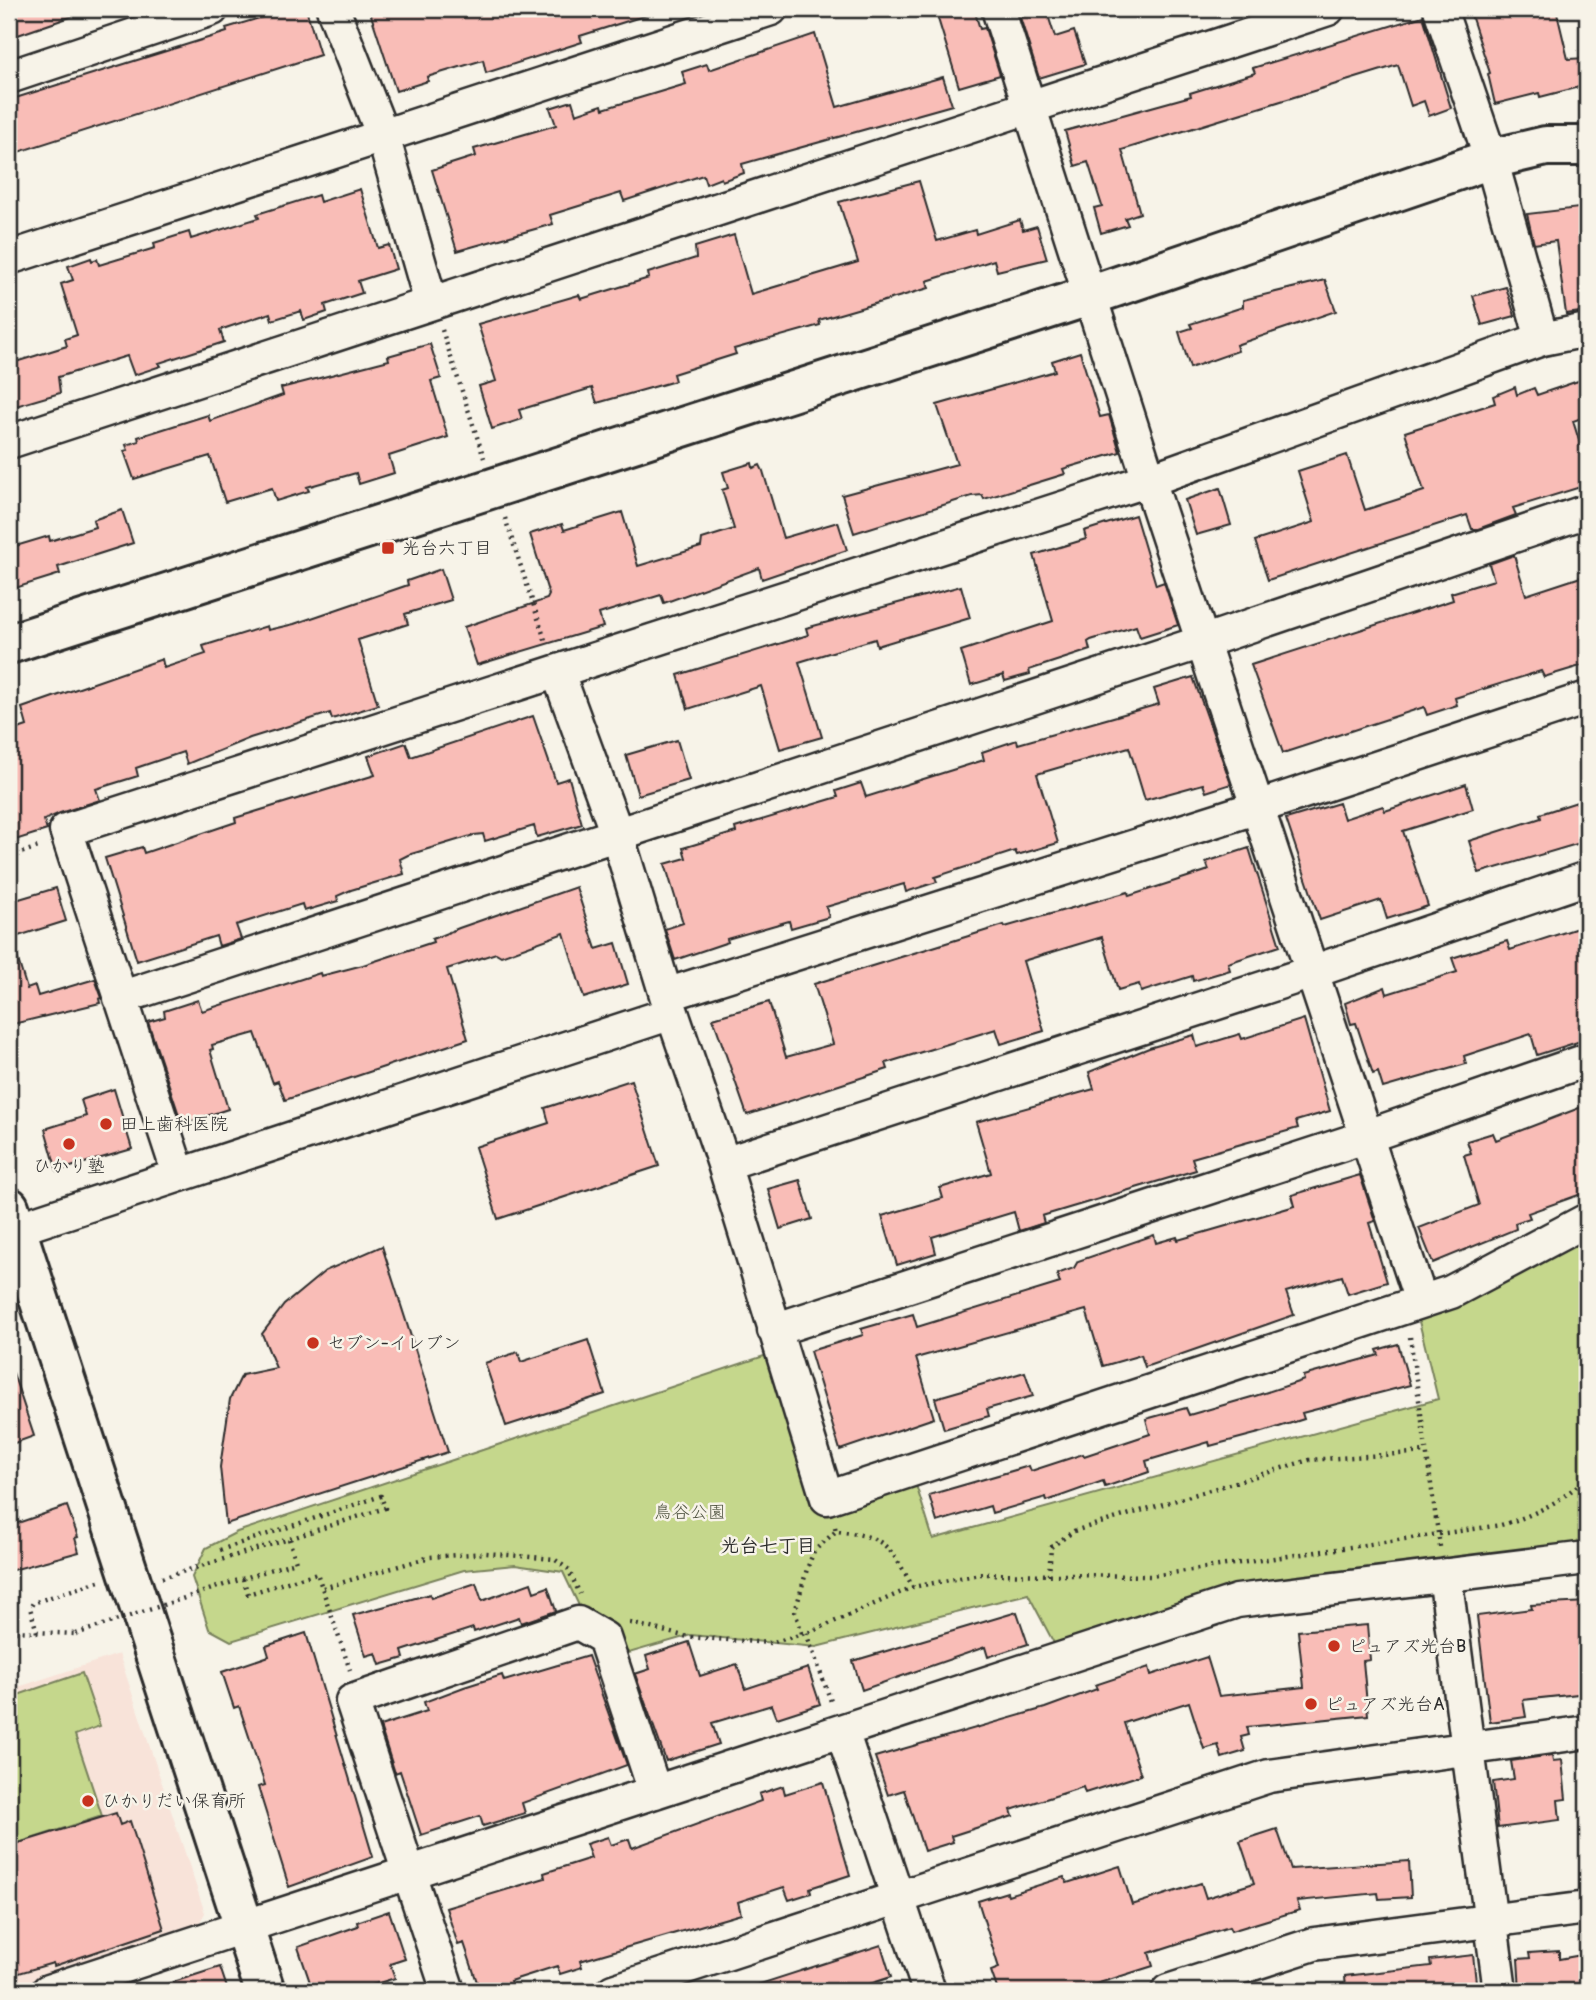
<svg xmlns="http://www.w3.org/2000/svg" width="1596" height="2000" viewBox="0 0 1596 2000" font-family="Pangolin,'Klee One',sans-serif">
	<style>
		.built { fill: #f8e3d9 }
		.green { fill: #c5d78c; stroke: #78815c; stroke-width: 2 }
		.building { fill: #f9bdb7; stroke: #2b2b2b; stroke-width: 2 }
		.lines { fill: none; stroke-linecap: round; stroke-linejoin: round }
		.minor-casing { stroke: #2b2b2b; stroke-width: 37 }
		.tertiary-casing { stroke: #2b2b2b; stroke-width: 44 }
		.path { stroke: #2b2b2b; stroke-width: 4.5; stroke-dasharray: 2 5; stroke-linecap: butt }
		.minor { stroke: #f7f3e8; stroke-width: 32 }
		.tertiary { stroke: #f7f3e8; stroke-width: 38 }
		.path-bridge { stroke: #2b2b2b; stroke-width: 4.5; stroke-dasharray: 2 5; stroke-linecap: butt }
		.poi-dot { fill: #c8321e; stroke: #f7f3e8; stroke-width: 2.5 }
		.labels { text-anchor: middle; dominant-baseline: central; stroke-width: 5; stroke-linejoin: round; paint-order: stroke }
		.poi-label { font-size: 18px; fill: #2b2b2b; stroke: #f7f3e8; text-anchor: start }
		.park-label { font-size: 18px; fill: #525643; stroke: #f7f3e8 }
		.neighbourhood-label { font-size: 19px; font-weight: bold; fill: #2b2b2b; stroke: #f7f3e8 }
	</style>
	<rect width="100%" height="100%" fill="#f7f3e8"/>
	<filter id="ink" filterUnits="userSpaceOnUse"><feTurbulence type="fractalNoise" baseFrequency=".0143" numOctaves="2"/><feDisplacementMap in="SourceGraphic" scale="14" xChannelSelector="R" yChannelSelector="G"/><feConvolveMatrix kernelMatrix="1 2 1 2 8 2 1 2 1" color-interpolation-filters="sRGB"/></filter>
	<g filter="url(#ink)">
		<!-- built -->
		<path class="built" d="M119 1654 205 1913 196 1929 9 1991V1690Z"/>
		<!-- green -->
		<path class="green" d="M1587 1231V1546L1057 1649 1028 1594 816 1647 691 1635 629 1653 582 1612 563 1572 515 1565 464 1570 231 1641 209 1629 192 1577 206 1548 237 1532 770 1354 822 1513 916 1485 933 1539 1438 1399 1417 1313Z
			M82 1673 100 1726 75 1735 102 1816 9 1846V1698Z"/>
		<!-- building -->
		<path class="building" d="M9 9H81L82 13 9 38Z
			M290 9H306L320 55 9 155V100L227 32 226 28Z
			M369 9H649L650 14 580 36 582 42 486 73 483 60 427 77 428 81 396 91Z
			M935 9H974L980 29 985 28 1000 75 959 87Z
			M1046 9 1055 37 1074 31 1085 64 1039 78 1020 17Z
			M1469 9H1556L1568 59 1587 58V85L1540 97 1539 93 1495 104 1488 74 1490 73Z
			M1423 16 1451 108 1429 116 1424 101 1411 106 1398 65 1122 150 1140 213 1125 218 1128 225 1101 233 1094 208 1102 206 1088 162 1075 166 1065 131 1191 96 1190 93 1255 73 1253 68Z
			M815 34 837 107 943 77 952 105 742 164 744 173 722 181 721 178 706 184 703 175 624 201 621 193 550 215 553 224 457 251 432 170 476 156 474 149 556 125 550 108 572 101 576 114 602 105 603 109 686 84 682 72 707 64 709 70Z
			M919 181 937 241 975 230 976 234 1020 220 1023 230 1037 226 1047 259 997 271 994 260 927 281 929 288 819 320 820 325 734 349 736 354 673 374 675 381 597 403 592 388 519 410 522 419 492 429 479 386 496 381 478 324 579 295 581 299 649 278 648 273 696 258 695 247 734 235 751 294 858 262 839 202Z
			M360 189 378 248 389 245 396 269 358 281 362 293 325 305 327 312 304 320 301 311 272 320 270 313 220 330 224 342 159 363 161 366 134 375 127 356 58 377 60 393 9 408V364L67 346 65 339 77 335 61 284 73 280 68 266 91 258 92 261 97 259 99 265 155 248 154 243 189 232 191 239 259 218 257 214 318 195 320 202Z
			M1587 207V311L1566 314 1556 241 1534 244 1527 214Z
			M1325 280 1336 311 1236 345 1238 351 1190 368 1179 332 1192 328 1190 324 1243 307V300Z
			M1506 287 1515 316 1482 325 1473 296Z
			M430 344 441 378 431 381 448 437 389 456 394 473 359 484 356 473 307 487 309 491 276 501 272 488 225 502 210 456 134 479 124 451 128 450 126 445 139 441 138 437 208 415 210 421 283 395 281 388 389 360 388 356Z
			M1080 352 1100 417 1109 415 1120 452 1063 469 1065 474 984 499 982 495 972 496 854 533 842 495 957 464 937 405 1055 371 1052 361Z
			M1587 378V416L1573 421 1587 466V485L1513 508 1516 515 1478 529H1472L1467 515 1268 580 1255 541 1314 522 1298 471 1347 455 1365 510 1424 491 1405 432 1495 403 1493 396 1515 387 1517 395 1534 388 1537 395Z
			M752 463 753 468 760 465 763 471 783 538 838 522 847 550 762 579 759 568 664 603 661 595 628 605 599 614 603 627 477 665 464 627 547 599 549 595 530 534 562 524 564 530 622 512 638 566 701 547 702 539 734 529 722 490 728 488 723 472Z
			M1220 488 1231 525 1196 535 1185 500Z
			M122 510 133 543 58 567 60 574 9 590V548L49 536 50 541 95 527 93 520Z
			M1135 515 1156 585 1164 582 1178 625 1140 637 1136 626 1091 640 1088 642 1090 650 1029 670 1030 674 1005 681 1003 675 971 685 961 651 1053 621 1034 555 1086 539 1084 531Z
			M1514 555 1526 595 1587 575V664L1544 677 1541 671 1455 698 1457 705 1427 715 1424 707 1283 753 1251 665 1453 600 1451 593 1494 580 1489 564Z
			M441 569 451 600 405 614 408 624 358 640 378 705 332 719 330 713 250 738 187 764 183 752 136 768 138 776 96 789 100 800 60 813 44 820 47 830 9 842V732L27 726 22 708 162 659 164 668 206 654 203 646 267 626 268 630 294 624 408 585 407 581Z
			M961 586 970 618 877 646 875 639 799 662 822 737 780 749 761 686 688 709 678 675 808 635 806 628Z
			M1193 677 1231 784 1206 792 1203 784 1145 800 1129 747 1037 774 1058 843 1017 855 1015 851 935 877 937 882 906 892 904 884 826 907 829 917 791 928 789 921 727 939 728 942 675 960 665 929 683 923 665 864 686 858 683 848 736 832 735 828 838 797 836 791 861 783 866 797 984 760 982 752 1017 740 1018 744 1159 704 1154 689Z
			M533 716 556 782 569 778 582 824 537 837 534 826 485 841 483 834 474 835 408 855 400 859 404 874 351 890 337 896 338 901 304 911 302 904 236 925 241 939 219 946 216 936 137 961 105 858 142 847 144 853 236 822 235 818 375 775 368 756 406 743 411 757Z
			M677 740 689 780 638 795 626 755Z
			M1466 784 1473 809 1403 831 1428 906 1387 919 1381 900 1320 920 1286 819 1339 803 1344 819 1383 806 1385 811Z
			M1580 801 1587 824V841L1479 873 1469 841 1541 818 1540 814Z
			M1249 848 1280 946 1228 963 1230 970 1193 981 1192 976 1141 992 1139 984 1118 990 1102 937 1023 961 1044 1031 1001 1044 996 1029 886 1063 888 1069 747 1115 713 1018 769 1002 786 1057 833 1044 814 984 1004 925 1005 927 1128 892 1129 896 1209 870 1206 862Z
			M576 887 596 949 616 943 628 984 584 998 564 933 501 956 496 953 447 969 468 1039 285 1100 278 1081 273 1083 255 1033 212 1045 213 1049 210 1050 228 1109 182 1124 148 1022 165 1017 164 1011 198 1000 202 1011 320 973 321 976 363 965 433 942 432 939 459 928Z
			M56 888 66 921 9 939V902Z
			M1587 925V1039L1537 1055 1531 1034 1464 1056 1466 1064 1383 1088 1378 1072 1373 1074 1356 1023 1351 1024 1345 1003 1385 987 1387 994 1457 972 1452 958 1507 941 1510 950Z
			M14 947 27 989 35 986 38 996 95 979 102 998 99 999 100 1003 9 1025V948Z
			M1304 1019 1330 1111 1296 1121 1298 1128 1192 1158 1196 1170 1042 1216 1044 1223 1019 1231 1014 1212 932 1237 936 1253 897 1265 882 1216 943 1198 940 1188 991 1173 976 1122 1094 1089 1089 1072 1149 1048 1194 1035 1197 1047 1240 1034 1242 1039Z
			M631 1080 659 1166 498 1219 475 1147 549 1123 545 1108Z
			M114 1089 132 1149 57 1171 45 1129 86 1116 81 1100Z
			M1587 1105V1192L1528 1213 1530 1218 1515 1223 1516 1229 1433 1263 1419 1228 1479 1205 1464 1155 1471 1153 1467 1141 1493 1133 1496 1140Z
			M1360 1175 1375 1221 1369 1223 1387 1282 1348 1294 1342 1276 1286 1292 1294 1315 1145 1367 1141 1355 1103 1366 1086 1310 916 1358 934 1418 840 1450 810 1351 863 1335 861 1329 913 1314 917 1327 1060 1283 1057 1274 1074 1268 1078 1261 1154 1235 1156 1243 1177 1237 1178 1240 1295 1206 1292 1195Z
			M800 1180 812 1219 780 1229 768 1189Z
			M382 1246 448 1452 226 1524 220 1467 230 1399 242 1375 276 1368 262 1334 284 1305 325 1271Z
			M588 1340 605 1394 506 1426 485 1363 518 1352 521 1362Z
			M1398 1344 1410 1385 1302 1413 1304 1419 1263 1432 1210 1446 1209 1442 1146 1461 1149 1472 1105 1487 1103 1481 1047 1501 1046 1497 992 1513 990 1506 937 1522 929 1495 1029 1466 1031 1471 1083 1454 1084 1456 1150 1434 1146 1419 1186 1408 1189 1415 1255 1396 1304 1380 1303 1376 1379 1355 1377 1350Z
			M1025 1372 1033 1396 987 1409 989 1416 944 1429 935 1398Z
			M9 1373H13L34 1436 9 1445Z
			M67 1506 78 1537 75 1538 79 1552 9 1571V1526Z
			M476 1583 482 1601 531 1583 534 1592 548 1587 556 1611 521 1623 519 1617 474 1632 473 1628 402 1651 404 1658 380 1665 376 1653 366 1656 353 1615 430 1594 431 1598Z
			M1587 1602V1693L1523 1700 1526 1717 1490 1722 1477 1616 1532 1609 1531 1605Z
			M1017 1612 1028 1644 988 1657 985 1647 862 1690 853 1661Z
			M1367 1625 1370 1660 1363 1661 1368 1715 1247 1727 1249 1735 1241 1737 1245 1751 1222 1758 1218 1745 1204 1749 1189 1702 1124 1723 1141 1775 1085 1793 1083 1787 1011 1810 1013 1816 951 1836 953 1842 924 1851 904 1790 888 1795 875 1757 1045 1708 1097 1689 1095 1685 1149 1667 1151 1675 1207 1657 1219 1696 1304 1687 1298 1631Z
			M306 1633 373 1857 289 1887 258 1787 265 1785 239 1706 234 1708 222 1672 269 1656 266 1646Z
			M689 1642 700 1676 737 1664 745 1689 808 1668 820 1704 777 1718 772 1705 712 1723 719 1744 666 1761 635 1674 650 1669 646 1656Z
			M588 1656 627 1765 522 1803 525 1813 483 1826 480 1816 421 1835 400 1771 395 1773 380 1726 427 1711 424 1702 464 1687 502 1675 504 1681Z
			M1552 1755 1553 1761 1562 1760 1566 1799 1558 1800 1560 1820 1498 1828 1493 1782 1514 1779 1511 1761Z
			M823 1782 850 1875 810 1888 811 1893 789 1900 784 1887 738 1902 741 1914 580 1961 582 1967 560 1974 557 1966 510 1981 514 1991H480L464 1943 458 1945 446 1908 545 1878 544 1873 591 1858 586 1844 608 1837 611 1845 629 1839 632 1848 761 1801 759 1794 783 1786 785 1794Z
			M116 1813 120 1825 130 1821 164 1929 54 1966 53 1963 9 1976V1846Z
			M1277 1829 1291 1869 1409 1861 1411 1897 1379 1899 1378 1893 1297 1901 1300 1910 1231 1931 1229 1927 1149 1953 1153 1966 1074 1991H998L991 1971 999 1968 978 1901 1007 1892 1008 1895 1064 1877 1067 1883 1120 1866 1132 1905 1201 1883 1206 1898 1254 1883 1240 1841Z
			M389 1911 405 1959 390 1964 395 1978 369 1986 370 1991H313L298 1947 358 1926 357 1922Z
			M881 1945 891 1977 848 1991H751V1987Z
			M1559 1951V1959L1587 1954V1991H1520L1518 1959 1530 1958 1529 1953Z
			M1473 1955 1477 1991H1346L1345 1976 1431 1966 1430 1960Z
			M220 1967 228 1991H159L158 1987Z"/>
		<g class="lines">
			<defs>
				<path id="minor" d="M333 9 383 136 431 303
					M998 9 1149 480 1421 1301
					M1440 9 1491 159 1542 339
					M9 77 212 9
					M9 258 771 9
					M9 442 1328 9
					M558 673 617 834 666 995 724 1164 827 1498 1451 1292 1587 1220
					M666 995 1258 807 1587 698
					M120 998 1205 641 1587 511
					M724 1164 1312 972 1587 878
					M179 1175 66 830 1149 480 1542 339 1587 330
					M16 1229 672 1013
					M774 1330 1365 1137 1587 1060
					M1445 1575 1500 1991
					M842 1731 929 1991
					M48 1991 1237 1601 1587 1558
					M448 1991 352 1701 578 1623 604 1638 655 1792
					M613 1991 1269 1776 1587 1732
					M1168 1991 1314 1944 1587 1908"/>
				<path id="tertiary" d="M9 644 1092 295 1491 159 1546 146H1587
					M9 1207 265 1991"/>
			</defs>
			<!-- minor casing -->
			<use href="#minor" class="minor-casing"/>
			<!-- tertiary casing -->
			<use href="#tertiary" class="tertiary-casing"/>
			<!-- path -->
			<path class="path" d="M442 330 484 458
				M505 518 546 643
				M9 857 41 846
				M1410 1337 1440 1547
				M835 1527 836 1531C887 1537 888 1544 913 1587
				M220 1550 381 1496 385 1508 289 1539
				M1049 1575 1051 1547 1074 1531 1309 1460 1427 1452
				M162 1578 289 1539 296 1562 266 1571
				M243 1579 248 1594 317 1573 350 1670
				M323 1588 430 1557 486 1553 554 1559 568 1569 580 1594
				M630 1623 688 1637 771 1643 813 1631 913 1587 980 1574 1151 1576 1501 1525C1535 1515 1561 1502 1587 1477
				M37 1632 30 1608 33 1603 99 1581
				M9 1633 15 1631 76 1634
				M802 1633 795 1612 807 1569 814 1551 836 1531
				M806 1633 832 1704"/>
			<!-- minor -->
			<use href="#minor" class="minor"/>
			<!-- tertiary -->
			<use href="#tertiary" class="tertiary"/>
			<!-- path-bridge -->
			<path class="path-bridge" d="M76 1634 266 1571"/>
		</g>
	</g>
	<!-- markers -->
	<g class="poi-dot">
		<rect x="381" y="541" width="14" height="14" rx="3.5"/>
		<circle cx="106" cy="1124" r="7"/>
		<circle cx="69" cy="1144" r="7"/>
		<circle cx="313" cy="1343" r="7"/>
		<circle cx="1334" cy="1646" r="7"/>
		<circle cx="1311" cy="1704" r="7"/>
		<circle cx="88" cy="1801" r="7"/>
	</g>
	<g class="labels">
		<!-- poi labels -->
		<g class="poi-label">
			<text x="402" y="548">光台六丁目</text>
			<text x="120" y="1124">田上歯科医院</text>
			<text x="69" y="1166" text-anchor="middle">ひかり塾</text>
			<text x="327" y="1343">セブン-イレブン</text>
			<text x="1348" y="1646">ピュアズ光台B</text>
			<text x="1325" y="1704">ピュアズ光台A</text>
			<text x="102" y="1801">ひかりだい保育所</text>
		</g>
		<!-- park labels -->
		<g class="park-label">
			<text x="690" y="1512">鳥谷公園</text>
		</g>
		<!-- neighbourhood labels -->
		<g class="neighbourhood-label">
			<text x="768" y="1546">光台七丁目</text>
		</g>
	</g>
	<!-- margin -->
	<rect width="1596" height="2000" fill="none" stroke="#f7f3e8" stroke-width="35"/>
	<rect x="18" y="18" width="1561" height="1965" fill="none" stroke="#2b2b2b" stroke-width="2.5" filter="url(#ink)"/>
</svg>
